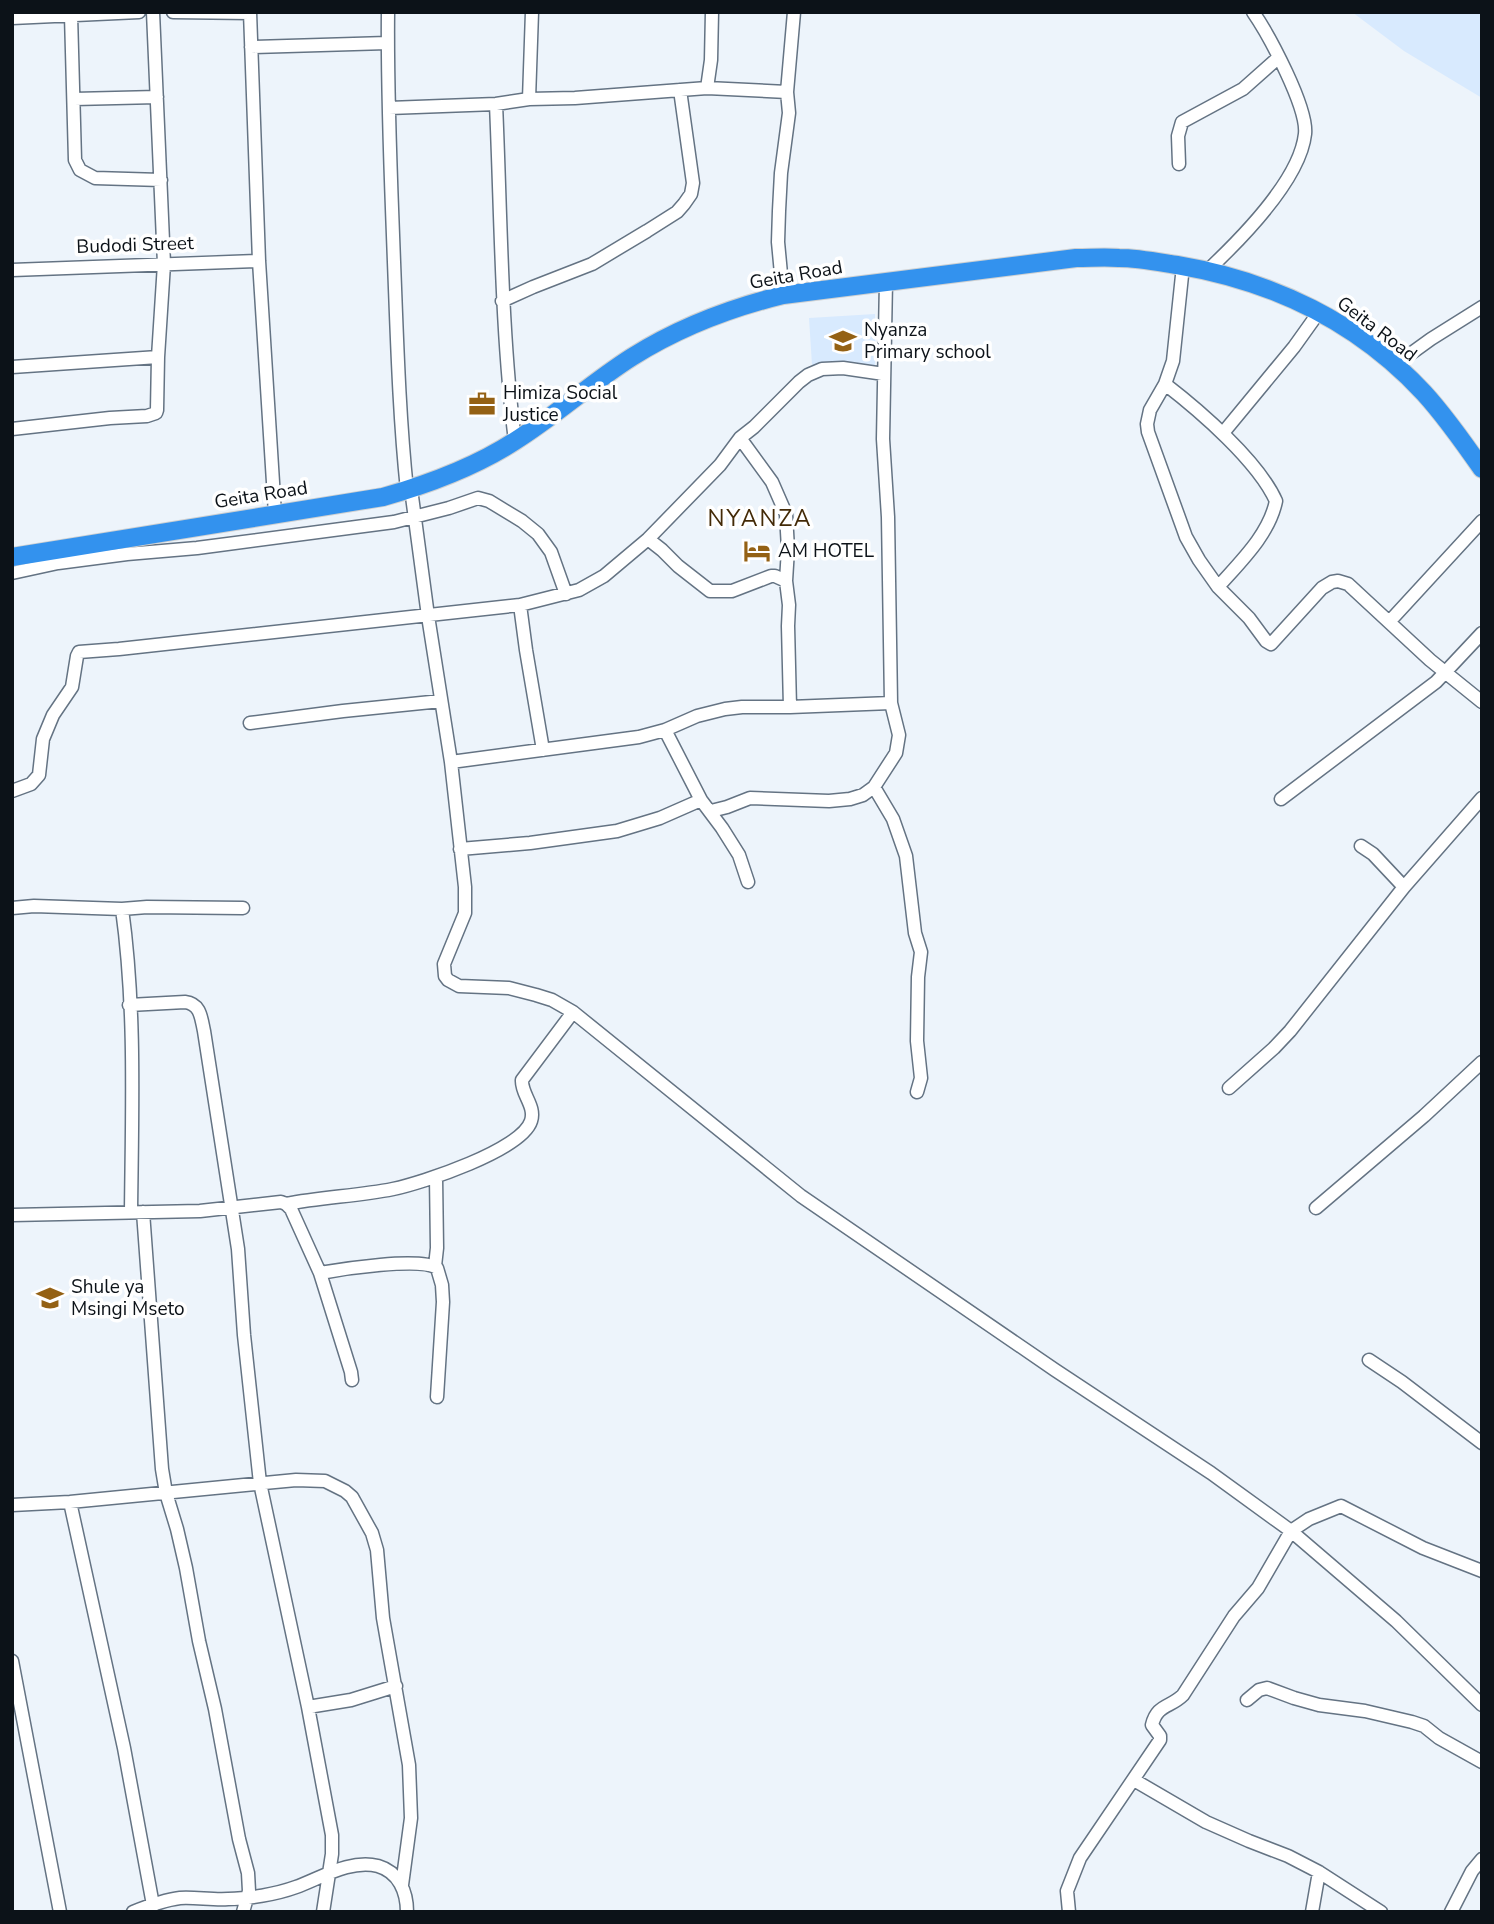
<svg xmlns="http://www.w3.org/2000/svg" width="1494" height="1924" viewBox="0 0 1494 1924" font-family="'Nunito Sans',sans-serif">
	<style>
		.built { fill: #d8eafe }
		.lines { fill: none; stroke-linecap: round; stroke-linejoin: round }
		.minor-casing { stroke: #647383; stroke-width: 15 }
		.highway-casing { stroke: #ced0d1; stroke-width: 20 }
		.minor { stroke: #fff; stroke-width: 12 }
		.highway { stroke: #3392ee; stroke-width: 18 }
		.labels { text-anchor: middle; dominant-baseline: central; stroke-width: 7; stroke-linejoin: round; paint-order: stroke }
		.street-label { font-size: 19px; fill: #0c1218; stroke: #fff }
		.poi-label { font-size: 19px; fill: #0c1218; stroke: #fff; text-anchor: start }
		.quarter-label { font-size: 23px; letter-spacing: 2px; fill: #432a07; stroke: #fff }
	</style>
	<rect width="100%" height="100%" fill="#edf4fb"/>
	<!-- built -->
	<path class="built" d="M1352 12H1482V98L1404 51Z
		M875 314V367L812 365 809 318Z"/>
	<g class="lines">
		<defs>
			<path id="minor" d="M173 12 250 13
				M250 12 259 261 275 514
				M388 12C387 96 391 179 394 262 397 338 399 414 407 490
				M71 15 75 160 80 170 95 178 161 180
				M12 18 139 12
				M251 47 387 43
				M707 88 711 60 712 12
				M74 99 157 97
				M529 99 532 12
				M496 104C501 217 501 330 515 441
				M389 108 496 104 529 99 575 98 707 88 787 92
				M1179 164 1178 136 1182 122 1243 89 1278 58
				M1183 266 1173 361 1165 384 1150 410 1147 424 1148 432 1186 537 1199 560 1218 587 1249 618 1266 641 1271 644 1322 588 1332 582 1338 581 1348 584 1430 660 1482 702
				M12 270 259 261
				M1207 271C1240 240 1300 180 1305 134 1308 108 1269 35 1253 12
				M783 295 778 242 779 211 781 173 789 113 787 92 794 12
				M502 301 533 287 592 264 647 231 677 212 684 204 691 194 693 183 680 90
				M1395 365 1431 339 1482 307
				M12 367 158 357
				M1165 384C1200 411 1258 461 1276 501 1269 535 1240 562 1218 587
				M12 429 110 418 147 416 156 413 157 410 158 357 164 264 153 12
				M1223 433 1294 347 1319 312
				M740 438 772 482 786 514 788 549 786 581 789 605 788 626 790 707
				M411 489 428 616 451 762 465 887V913L444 964 445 976 448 980 459 986 509 988 536 995 552 1000 573 1012 801 1196 1055 1370 1211 1473 1291 1531 1396 1621 1482 1705
				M648 539 662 550 678 566 710 591H732L771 576H775L786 581
				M12 573 58 563 127 554 197 548 394 522 449 508 478 498 489 501 522 521 538 534 551 552 566 594
				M520 605 526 650 543 750
				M1390 621 1482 521
				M250 723 343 711 441 701
				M665 730 701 800 722 828 739 855 748 882
				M451 762 639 737 665 730 697 716 725 709 742 707H790L891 703
				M874 787 893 819 906 856 915 933 921 952 918 977 917 1041 921 1078 917 1092
				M12 791 31 784 39 775 43 739 53 715 72 687 77 656 79 652 119 649 520 605 579 590 604 576 648 539 720 465 740 438 754 427 799 382 808 375 822 369 843 368 884 374
				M1281 799 1436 682 1482 633
				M711 811 727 807 750 798 829 801 850 799 863 795 874 787 896 753 899 735 891 703 888 517 883 439 886 281
				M1361 846 1373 854 1404 887
				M460 849 530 843 617 831 660 818 701 800
				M12 908 34 906 122 909 147 907 243 908
				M122 909C136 1009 132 1111 131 1212
				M129 1005 185 1002C201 1004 201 1018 204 1031L238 1249 244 1335 260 1483 308 1707 332 1835V1854L323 1912
				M1229 1088 1274 1048 1290 1031 1404 887 1482 798
				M286 1204C322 1197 358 1196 393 1189 422 1183 522 1150 531 1121 536 1106 521 1094 522 1080L573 1012
				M1316 1208 1424 1116 1482 1062
				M143 1212 162 1469 166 1493 177 1529 186 1568 199 1641 215 1709 239 1839 248 1873 249 1891 243 1912
				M12 1215 200 1211 281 1202 286 1204 291 1209 320 1273 351 1372 352 1380
				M435 1266 437 1248 436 1177
				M320 1273C342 1269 420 1257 437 1268L442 1285 443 1302 437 1397
				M1369 1360 1402 1382 1482 1443
				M70 1502 124 1748 153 1905 151 1912
				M12 1505 70 1502 296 1480 325 1481 345 1491 352 1497 372 1533 377 1550 383 1618 409 1765 411 1818 402 1885
				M12 1661 60 1912
				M1247 1700 1259 1690 1267 1688 1294 1698 1319 1705 1365 1711 1412 1722 1424 1726 1439 1738 1482 1762
				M308 1707 351 1700 396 1686
				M1134 1780 1206 1822 1249 1841 1288 1856 1319 1872 1381 1912
				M133 1912C148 1906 164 1900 180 1898 195 1897 212 1900 228 1899 248 1899 277 1894 296 1887 321 1878 350 1859 378 1866 399 1872 407 1892 407 1912
				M1069 1912 1067 1891 1080 1858 1160 1740V1736L1152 1725C1157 1704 1170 1708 1183 1695L1234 1616 1258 1588 1291 1531 1309 1519 1341 1506 1423 1548 1482 1571
				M1312 1912 1319 1872
				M1451 1912 1472 1871 1482 1859"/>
			<path id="highway" d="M12 557 383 497C429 484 475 467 515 441 555 416 591 383 632 357 678 328 730 308 783 295L1076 258C1091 258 1105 257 1119 258 1138 258 1158 262 1177 265 1272 281 1358 322 1424 393 1445 416 1464 443 1482 469"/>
		</defs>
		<!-- minor casing -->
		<use href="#minor" class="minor-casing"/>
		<!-- highway casing -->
		<use href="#highway" class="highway-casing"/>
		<!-- minor -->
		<use href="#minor" class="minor"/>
		<!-- highway -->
		<use href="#highway" class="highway"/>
	</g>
	<!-- icons -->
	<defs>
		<symbol id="school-bare" viewBox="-9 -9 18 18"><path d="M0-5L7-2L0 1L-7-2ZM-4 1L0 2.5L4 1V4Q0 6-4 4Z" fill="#946114" stroke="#fff" stroke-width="2.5" paint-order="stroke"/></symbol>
		<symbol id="office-bare" viewBox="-9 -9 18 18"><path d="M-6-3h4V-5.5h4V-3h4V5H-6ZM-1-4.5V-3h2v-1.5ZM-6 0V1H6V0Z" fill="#946114" stroke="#fff" stroke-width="2.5" paint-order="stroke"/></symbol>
		<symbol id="hotel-bare" viewBox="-9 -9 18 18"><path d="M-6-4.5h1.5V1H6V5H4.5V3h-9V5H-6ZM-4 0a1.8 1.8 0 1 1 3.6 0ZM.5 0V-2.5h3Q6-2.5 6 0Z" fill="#946114" stroke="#fff" stroke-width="2.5" paint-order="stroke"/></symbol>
	</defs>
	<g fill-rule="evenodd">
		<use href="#school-bare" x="824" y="322" width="38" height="38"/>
		<use href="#office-bare" x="463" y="385" width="38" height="38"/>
		<use href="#hotel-bare" x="738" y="532" width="38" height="38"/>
		<use href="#school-bare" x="31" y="1279" width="38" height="38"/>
	</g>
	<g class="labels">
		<!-- street labels -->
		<g class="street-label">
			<text transform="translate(135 245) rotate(-2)">Budodi Street</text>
			<text transform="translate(796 275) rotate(-10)">Geita Road</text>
			<text transform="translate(1377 329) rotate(37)">Geita Road</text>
			<text transform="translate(261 495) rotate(-9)">Geita Road</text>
		</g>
		<!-- poi labels -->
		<g class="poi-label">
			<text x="864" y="330">Nyanza<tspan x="864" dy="22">Primary school</tspan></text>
			<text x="503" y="393">Himiza Social<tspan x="503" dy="22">Justice</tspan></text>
			<text x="778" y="551">AM HOTEL</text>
			<text x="71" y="1287">Shule ya<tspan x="71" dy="22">Msingi Mseto</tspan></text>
		</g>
		<!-- quarter labels -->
		<g class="quarter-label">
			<text x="760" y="518">NYANZA</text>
		</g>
	</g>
	<!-- border -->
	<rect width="1494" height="1924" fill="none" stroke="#0c1218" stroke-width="28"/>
</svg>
